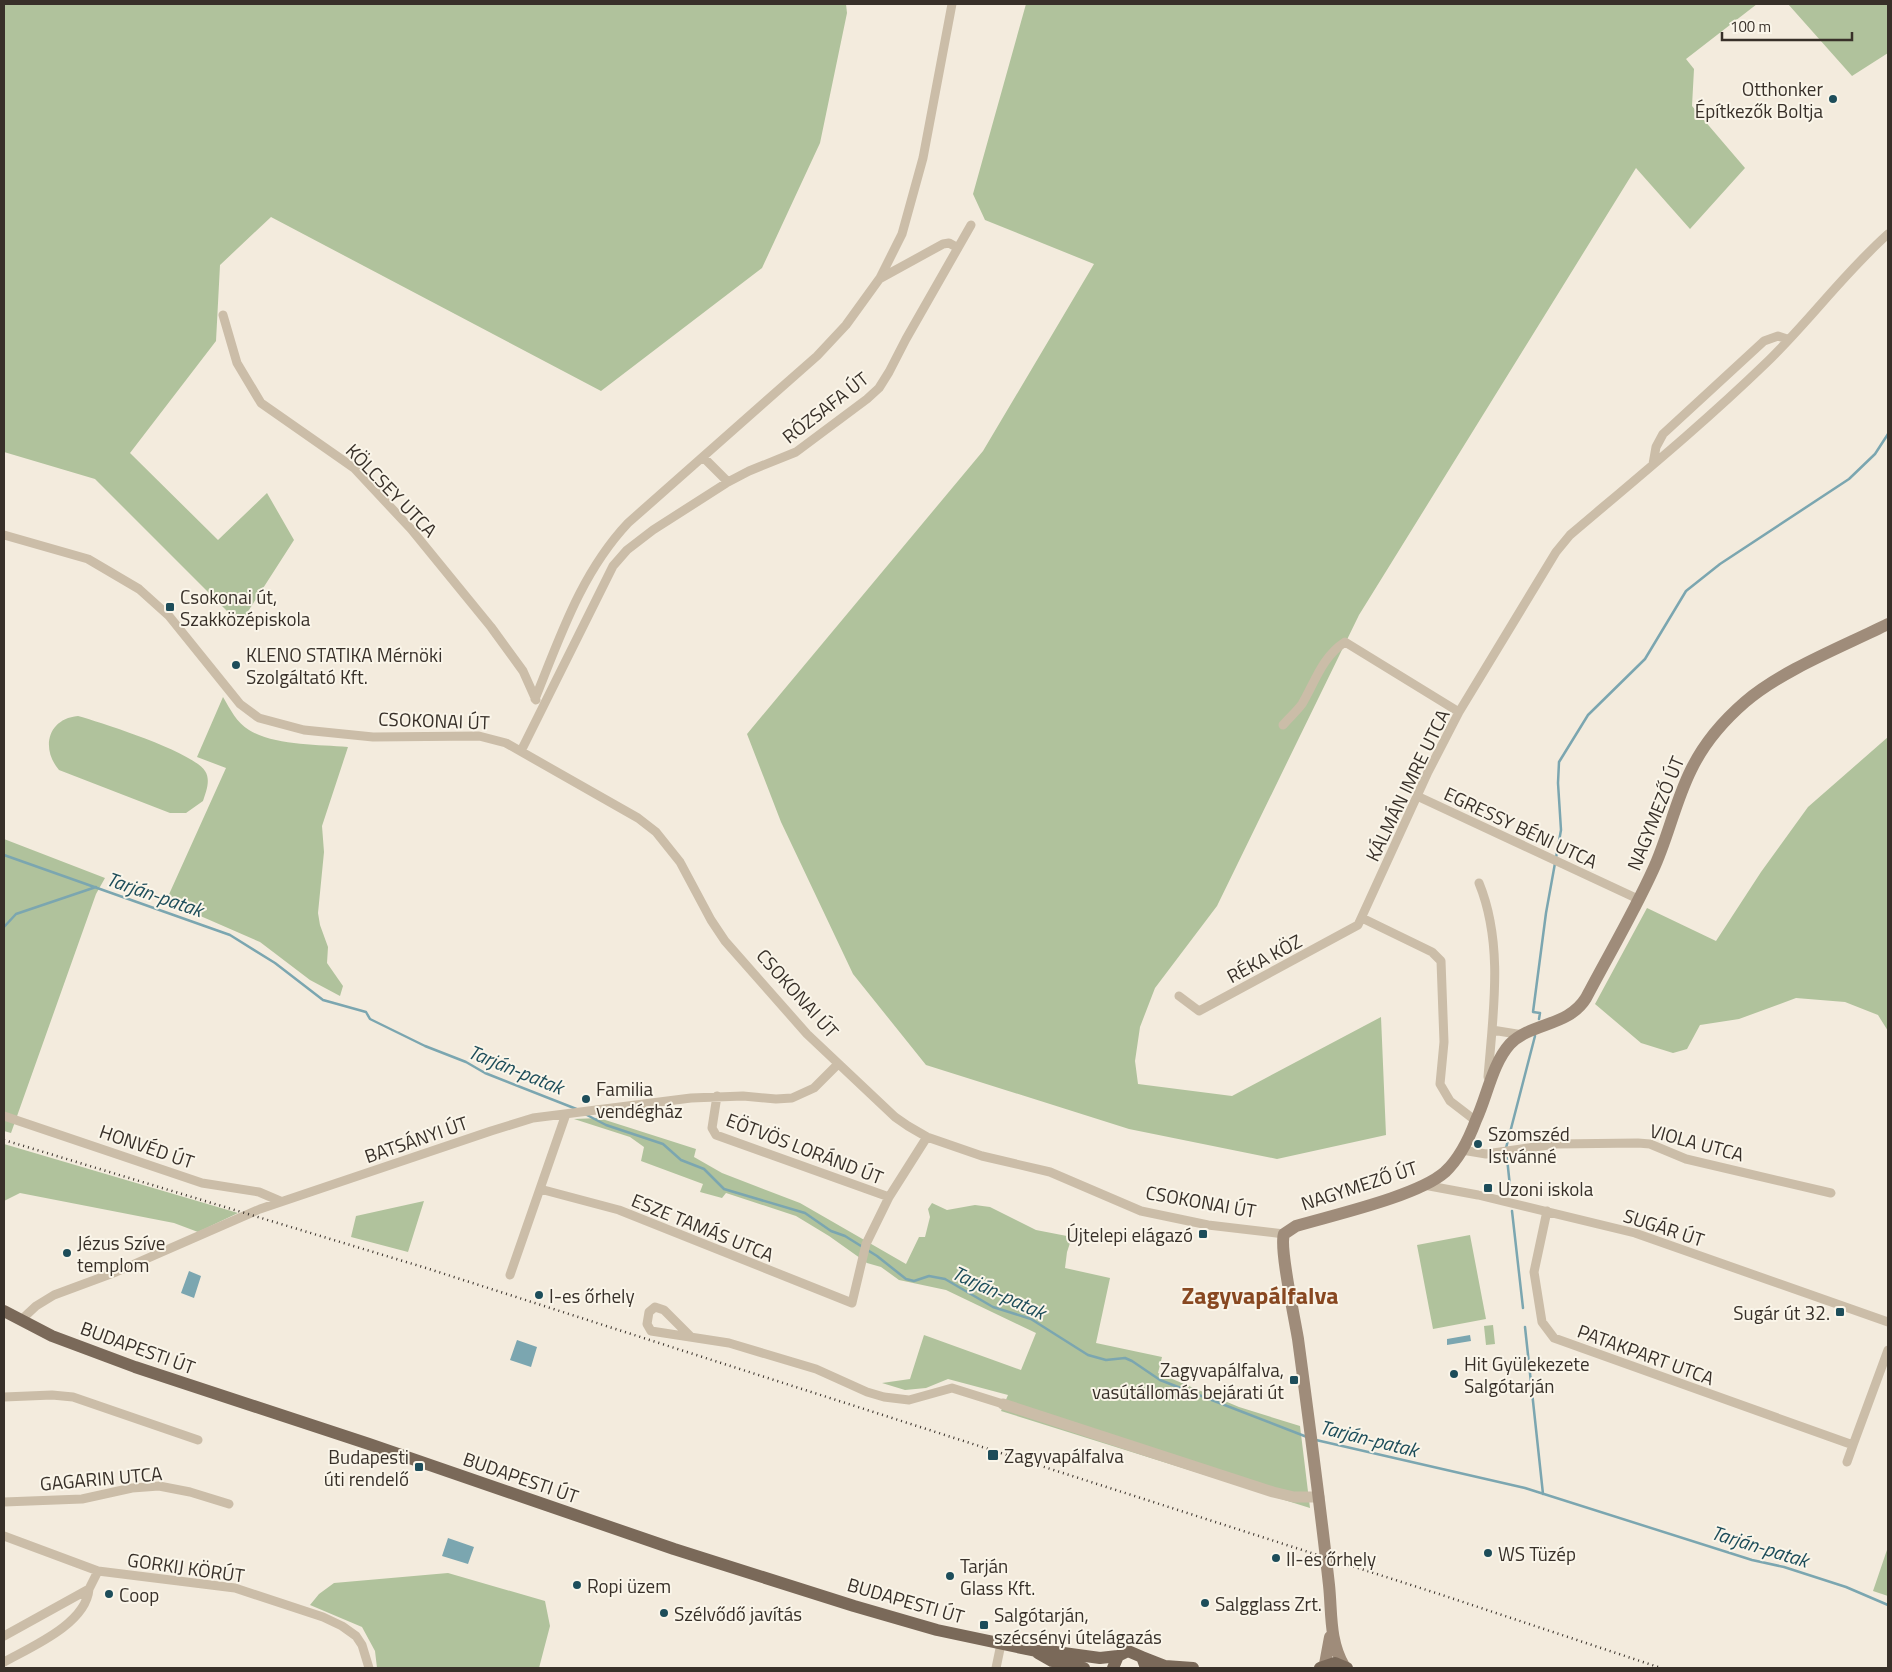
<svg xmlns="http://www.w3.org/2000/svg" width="1892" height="1672" viewBox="0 0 1892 1672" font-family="'Titillium Web',sans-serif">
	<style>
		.green { fill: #b0c29c }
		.water { fill: #7ba6b0 }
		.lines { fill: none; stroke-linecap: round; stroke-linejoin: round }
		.stream { stroke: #7ba6b0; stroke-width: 2.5 }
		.minor { stroke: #cbbda8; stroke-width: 9 }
		.tertiary { stroke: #cbbda8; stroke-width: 11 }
		.secondary { stroke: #9f8c7a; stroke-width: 12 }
		.primary { stroke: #7a6959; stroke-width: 12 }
		.rail { stroke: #383029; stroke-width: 2.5; stroke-dasharray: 1 4; stroke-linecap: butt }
		.poi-dot { fill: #1d4d5a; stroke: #faf5e9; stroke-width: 2 }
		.labels { text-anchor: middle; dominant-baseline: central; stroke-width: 4; stroke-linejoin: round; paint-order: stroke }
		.poi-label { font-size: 19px; fill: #383029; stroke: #faf5e9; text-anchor: start }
		.street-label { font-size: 19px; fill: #383029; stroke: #faf5e9 }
		.water-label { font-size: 20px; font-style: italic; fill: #1d4d5a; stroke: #faf5e9 }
		.district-label { font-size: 24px; font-weight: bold; fill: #884821; stroke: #faf5e9 }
	</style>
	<rect width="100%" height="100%" fill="#f3ebdd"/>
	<!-- green -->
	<path class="green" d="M4 4H846L847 13 820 143 762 268 601 391 271 217 220 265 216 341 130 453 218 540 267 493 294 540 240 624 95 479 4 452Z
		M1026 4H1757L1686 59 1694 69 1692 106 1745 168 1690 229 1636 168 1359 615 1217 906 1155 988 1140 1027 1135 1061 1138 1084 1232 1096 1381 1017 1386 1135 1277 1159 1129 1129 926 1065 853 974 781 822 747 734 983 451 1094 264 985 220 973 194Z
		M1788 4H1888V53L1852 76Z
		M223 697C230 709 237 723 249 730 276 746 317 744 348 747L322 826 324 852 318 913 320 925 328 947 327 963 343 986 340 996 310 980 260 942 166 901 226 768 197 757Z
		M78 716C103 723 193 752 205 771 211 780 206 792 203 801L186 813H170L59 770C41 749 47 719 78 716Z
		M1888 737V1031L1878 1015 1845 1002 1796 998 1739 1019 1700 1025 1687 1049 1673 1053 1641 1043 1595 1004 1647 908 1716 941 1761 872 1808 807Z
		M4 839 105 878 96 894 11 1133 4 1131Z
		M599 1118 696 1149 694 1157 722 1173 800 1203 906 1264 919 1237H925L930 1217 928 1209 932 1203 947 1210 975 1205 990 1207 1036 1230 1072 1237 1067 1252 1065 1268 1110 1278 1096 1343 1162 1357 1158 1373 1239 1407 1300 1426 1310 1508 1001 1411 1008 1395 948 1379 926 1388 905 1390 882 1383 910 1379 924 1335 1021 1370 1036 1333 946 1290 899 1280 881 1267 867 1263 829 1236 796 1216 726 1193 722 1198 700 1192 703 1184 641 1161 644 1147 630 1137 574 1119Z
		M4 1144 238 1213 198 1232 174 1223 20 1193 4 1201Z
		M424 1201 408 1252 351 1237 356 1216Z
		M1470 1235 1486 1319 1433 1329 1417 1245Z
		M1493 1325 1495 1344 1486 1345 1484 1326Z
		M1888 1547V1596L1873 1591Z
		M448 1573 545 1601 550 1626 539 1668H377L375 1651 362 1627 310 1605 319 1594 334 1583Z"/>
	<!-- water -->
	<path class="water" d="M189 1271 201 1276 194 1298 181 1293Z
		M1470 1335 1471 1341 1447 1345V1339Z
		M517 1340 537 1347 531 1367 510 1360Z
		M448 1538 474 1547 468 1564 442 1556Z"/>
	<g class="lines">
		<!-- stream -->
		<path class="stream" d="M4 855 230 935 275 963 323 1000 366 1012 370 1019 425 1046 466 1062 485 1073 579 1110
			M4 927 16 914 96 887
			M1539 1019 1540 1013 1533 1012 1546 913 1561 830 1558 783 1559 762 1588 715 1645 659 1686 591 1720 564 1849 479 1875 454 1888 434
			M585 1114 606 1125 663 1144 681 1160 704 1169 724 1189 805 1213 831 1231 845 1236 877 1256 906 1279 914 1281 929 1276 945 1279 993 1307 1031 1319 1088 1355 1106 1360 1125 1358 1132 1361 1160 1380 1307 1437
			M1506 1148 1535 1036
			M1507 1158 1511 1196
			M1512 1211 1523 1308
			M1525 1327 1543 1494
			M1316 1440 1525 1488 1752 1560 1784 1567 1846 1587 1888 1605"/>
		<!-- minor -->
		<path class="minor" d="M881 278 943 244 949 243 958 248
			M223 315 237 363 261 403 354 468 411 529 491 627 523 671 536 700
			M703 457 728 482
			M1653 464 1656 447 1663 434 1764 341 1778 336 1787 339
			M4 535 88 559 139 589 169 616 240 704 259 718 304 730 373 737 479 736 506 743 638 818 656 832 680 862 711 920 725 941 807 1034 895 1117 908 1126 927 1137 982 1156 1050 1172 1141 1211 1208 1225 1284 1234
			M535 699C560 637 581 573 628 523L817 356 846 325 880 278 902 234 923 158 952 4
			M1283 725C1289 718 1297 711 1302 704 1315 682 1322 657 1345 642L1459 712
			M521 751 613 566 627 550 653 530 728 482 749 471 796 452 867 399 879 388 889 372 906 339 971 225
			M1417 796 1638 899
			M1479 883C1504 944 1493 1014 1488 1077
			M1362 918 1432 952 1441 961 1444 1042 1440 1084 1450 1101 1476 1121
			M1179 996 1199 1011 1358 925 1428 772 1459 712 1556 552 1570 535C1636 479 1703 424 1765 364 1808 323 1843 274 1888 234
			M1492 1030 1523 1035
			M717 1096 712 1128 716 1135 889 1197
			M4 1116 202 1183 259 1192 280 1201
			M1462 1150 1486 1154 1556 1144 1638 1143 1650 1144 1686 1159 1831 1193
			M1424 1185 1478 1195 1635 1233 1888 1322
			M540 1189 619 1210 852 1303 866 1244 889 1197 927 1137
			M1547 1211 1534 1272 1542 1322 1554 1338 1853 1445 1888 1350
			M510 1275 566 1114
			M21 1320 36 1306 54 1295 116 1272 260 1209 491 1131 533 1118 691 1098 743 1096 776 1099 792 1098 814 1088 838 1064
			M690 1336 664 1310 655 1307 649 1312 647 1324 651 1331 729 1343 816 1369 867 1392 884 1397 909 1400 952 1388 1003 1404
			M4 1397 52 1395 73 1397 198 1440
			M1847 1462 1853 1445
			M4 1502 82 1499 132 1488 159 1486 190 1492 229 1504
			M4 1536 98 1571 235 1588 323 1617 342 1626 356 1636 362 1645 369 1668
			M4 1636 89 1589 98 1571
			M4 1662C31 1647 86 1624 89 1589
			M996 1668 1001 1644"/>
		<!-- tertiary -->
		<path class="tertiary" d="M1003 1404 1273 1492 1294 1497H1319"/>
		<!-- secondary -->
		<path class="secondary" d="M1325 1664 1330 1637
			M1344 1666C1329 1640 1332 1613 1329 1585 1320 1503 1309 1421 1298 1339 1295 1320 1279 1247 1284 1234L1296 1226C1333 1215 1418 1196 1445 1172 1460 1158 1469 1139 1476 1120 1487 1097 1492 1064 1510 1044 1532 1022 1568 1027 1586 998 1608 956 1633 914 1653 870 1668 838 1675 802 1691 770 1703 745 1723 721 1745 702 1782 670 1844 646 1888 624"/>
		<!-- primary -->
		<path class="primary" d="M4 1311 52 1336 135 1367 369 1444 674 1549 854 1606 937 1630 1036 1651 1056 1652 1100 1658 1118 1656
			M1038 1653 1052 1661 1084 1668
			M1142 1657 1165 1666 1193 1668
			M1113 1668 1118 1656 1128 1651 1142 1657 1146 1668
			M1320 1668 1335 1663 1347 1668"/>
		<!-- rail -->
		<path class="rail" d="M4 1140 426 1268 1439 1594 1661 1668"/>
	</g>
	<!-- markers -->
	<g class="poi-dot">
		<circle cx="1833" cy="99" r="5"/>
		<rect x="165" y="602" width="10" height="10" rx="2.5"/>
		<circle cx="236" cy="665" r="5"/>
		<circle cx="586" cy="1099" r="5"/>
		<circle cx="1478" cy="1144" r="5"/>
		<rect x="1483" y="1183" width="10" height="10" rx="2.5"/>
		<rect x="1198" y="1229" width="10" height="10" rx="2.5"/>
		<circle cx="67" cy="1253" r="5"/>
		<circle cx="539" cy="1295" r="5"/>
		<rect x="1835" y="1307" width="10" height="10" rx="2.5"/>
		<circle cx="1454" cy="1374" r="5"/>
		<rect x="1289" y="1375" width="10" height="10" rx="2.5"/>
		<rect x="987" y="1449" width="12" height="12" rx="2.5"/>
		<rect x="414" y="1462" width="10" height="10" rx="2.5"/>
		<circle cx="1488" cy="1553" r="5"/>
		<circle cx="1276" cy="1558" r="5"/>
		<circle cx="950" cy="1576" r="5"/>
		<circle cx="577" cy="1585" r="5"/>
		<circle cx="109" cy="1594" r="5"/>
		<circle cx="1205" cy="1603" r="5"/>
		<circle cx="664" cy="1613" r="5"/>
		<rect x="979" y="1620" width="10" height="10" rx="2.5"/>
	</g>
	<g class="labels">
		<!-- poi labels -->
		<g class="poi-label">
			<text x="1823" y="88" text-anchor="end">Otthonker<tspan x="1823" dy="22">Építkezők Boltja</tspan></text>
			<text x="180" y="596">Csokonai út,<tspan x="180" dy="22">Szakközépiskola</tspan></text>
			<text x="246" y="654">KLENO STATIKA Mérnöki<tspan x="246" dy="22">Szolgáltató Kft.</tspan></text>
			<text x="596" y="1088">Familia<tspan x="596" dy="22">vendégház</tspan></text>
			<text x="1488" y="1133">Szomszéd<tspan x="1488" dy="22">Istvánné</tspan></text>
			<text x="1498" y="1188">Uzoni iskola</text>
			<text x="1193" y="1234" text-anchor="end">Újtelepi elágazó</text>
			<text x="77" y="1242">Jézus Szíve<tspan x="77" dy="22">templom</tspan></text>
			<text x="549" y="1295">I-es őrhely</text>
			<text x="1830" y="1312" text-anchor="end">Sugár út 32.</text>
			<text x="1464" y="1363">Hit Gyülekezete<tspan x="1464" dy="22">Salgótarján</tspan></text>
			<text x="1284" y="1369" text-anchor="end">Zagyvapálfalva,<tspan x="1284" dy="22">vasútállomás bejárati út</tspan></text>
			<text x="1004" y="1455">Zagyvapálfalva</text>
			<text x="409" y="1456" text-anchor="end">Budapesti<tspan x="409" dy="22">úti rendelő</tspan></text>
			<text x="1498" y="1553">WS Tüzép</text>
			<text x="1286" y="1558">II-es őrhely</text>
			<text x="960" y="1565">Tarján<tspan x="960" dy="22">Glass Kft.</tspan></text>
			<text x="587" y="1585">Ropi üzem</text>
			<text x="119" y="1594">Coop</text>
			<text x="1215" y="1603">Salgglass Zrt.</text>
			<text x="674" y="1613">Szélvődő javítás</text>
			<text x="994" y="1614">Salgótarján,<tspan x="994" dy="22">szécsényi útelágazás</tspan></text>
		</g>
		<!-- street labels -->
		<g class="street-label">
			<text transform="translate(825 407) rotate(-38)">RÓZSAFA ÚT</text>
			<text transform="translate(392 490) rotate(46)">KÖLCSEY UTCA</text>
			<text transform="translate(434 720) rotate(2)">CSOKONAI ÚT</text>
			<text transform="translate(1407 785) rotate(-64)">KÁLMÁN IMRE UTCA</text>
			<text transform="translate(1655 813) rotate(-68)">NAGYMEZŐ ÚT</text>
			<text transform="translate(1521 827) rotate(25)">EGRESSY BÉNI UTCA</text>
			<text transform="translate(1264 958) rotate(-28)">RÉKA KÖZ</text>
			<text transform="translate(798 993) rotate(48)">CSOKONAI ÚT</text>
			<text transform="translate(416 1139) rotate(-19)">BATSÁNYI ÚT</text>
			<text transform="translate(1697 1142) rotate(15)">VIOLA UTCA</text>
			<text transform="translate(147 1146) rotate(19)">HONVÉD ÚT</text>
			<text transform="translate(805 1148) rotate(21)">EÖTVÖS LORÁND ÚT</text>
			<text transform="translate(1359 1185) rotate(-18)">NAGYMEZŐ ÚT</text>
			<text transform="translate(1201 1201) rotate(10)">CSOKONAI ÚT</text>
			<text transform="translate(703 1227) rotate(22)">ESZE TAMÁS UTCA</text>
			<text transform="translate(1664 1227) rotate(18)">SUGÁR ÚT</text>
			<text transform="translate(138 1347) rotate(20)">BUDAPESTI ÚT</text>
			<text transform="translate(1646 1354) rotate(20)">PATAKPART UTCA</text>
			<text transform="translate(521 1477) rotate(19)">BUDAPESTI ÚT</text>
			<text transform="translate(101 1478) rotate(-5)">GAGARIN UTCA</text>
			<text transform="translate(186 1567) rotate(8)">GORKIJ KÖRÚT</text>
			<text transform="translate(906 1600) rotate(16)">BUDAPESTI ÚT</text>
		</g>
		<!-- water labels -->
		<g class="water-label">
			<text transform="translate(155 894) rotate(19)">Tarján-patak</text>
			<text transform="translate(516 1069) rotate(22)">Tarján-patak</text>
			<text transform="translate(999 1292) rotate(25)">Tarján-patak</text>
			<text transform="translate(1369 1438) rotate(14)">Tarján-patak</text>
			<text transform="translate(1760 1546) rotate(17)">Tarján-patak</text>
		</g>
		<!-- district labels -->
		<g class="district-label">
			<text x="1260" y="1295">Zagyvapálfalva</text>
		</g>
	</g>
	<!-- border -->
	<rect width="1892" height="1672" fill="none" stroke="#383029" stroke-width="10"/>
	<!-- scale -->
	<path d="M1722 32v8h130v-8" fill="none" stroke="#383029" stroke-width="2.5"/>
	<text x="1730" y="32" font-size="15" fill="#383029" stroke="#faf5e9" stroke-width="4" paint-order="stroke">100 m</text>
</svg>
